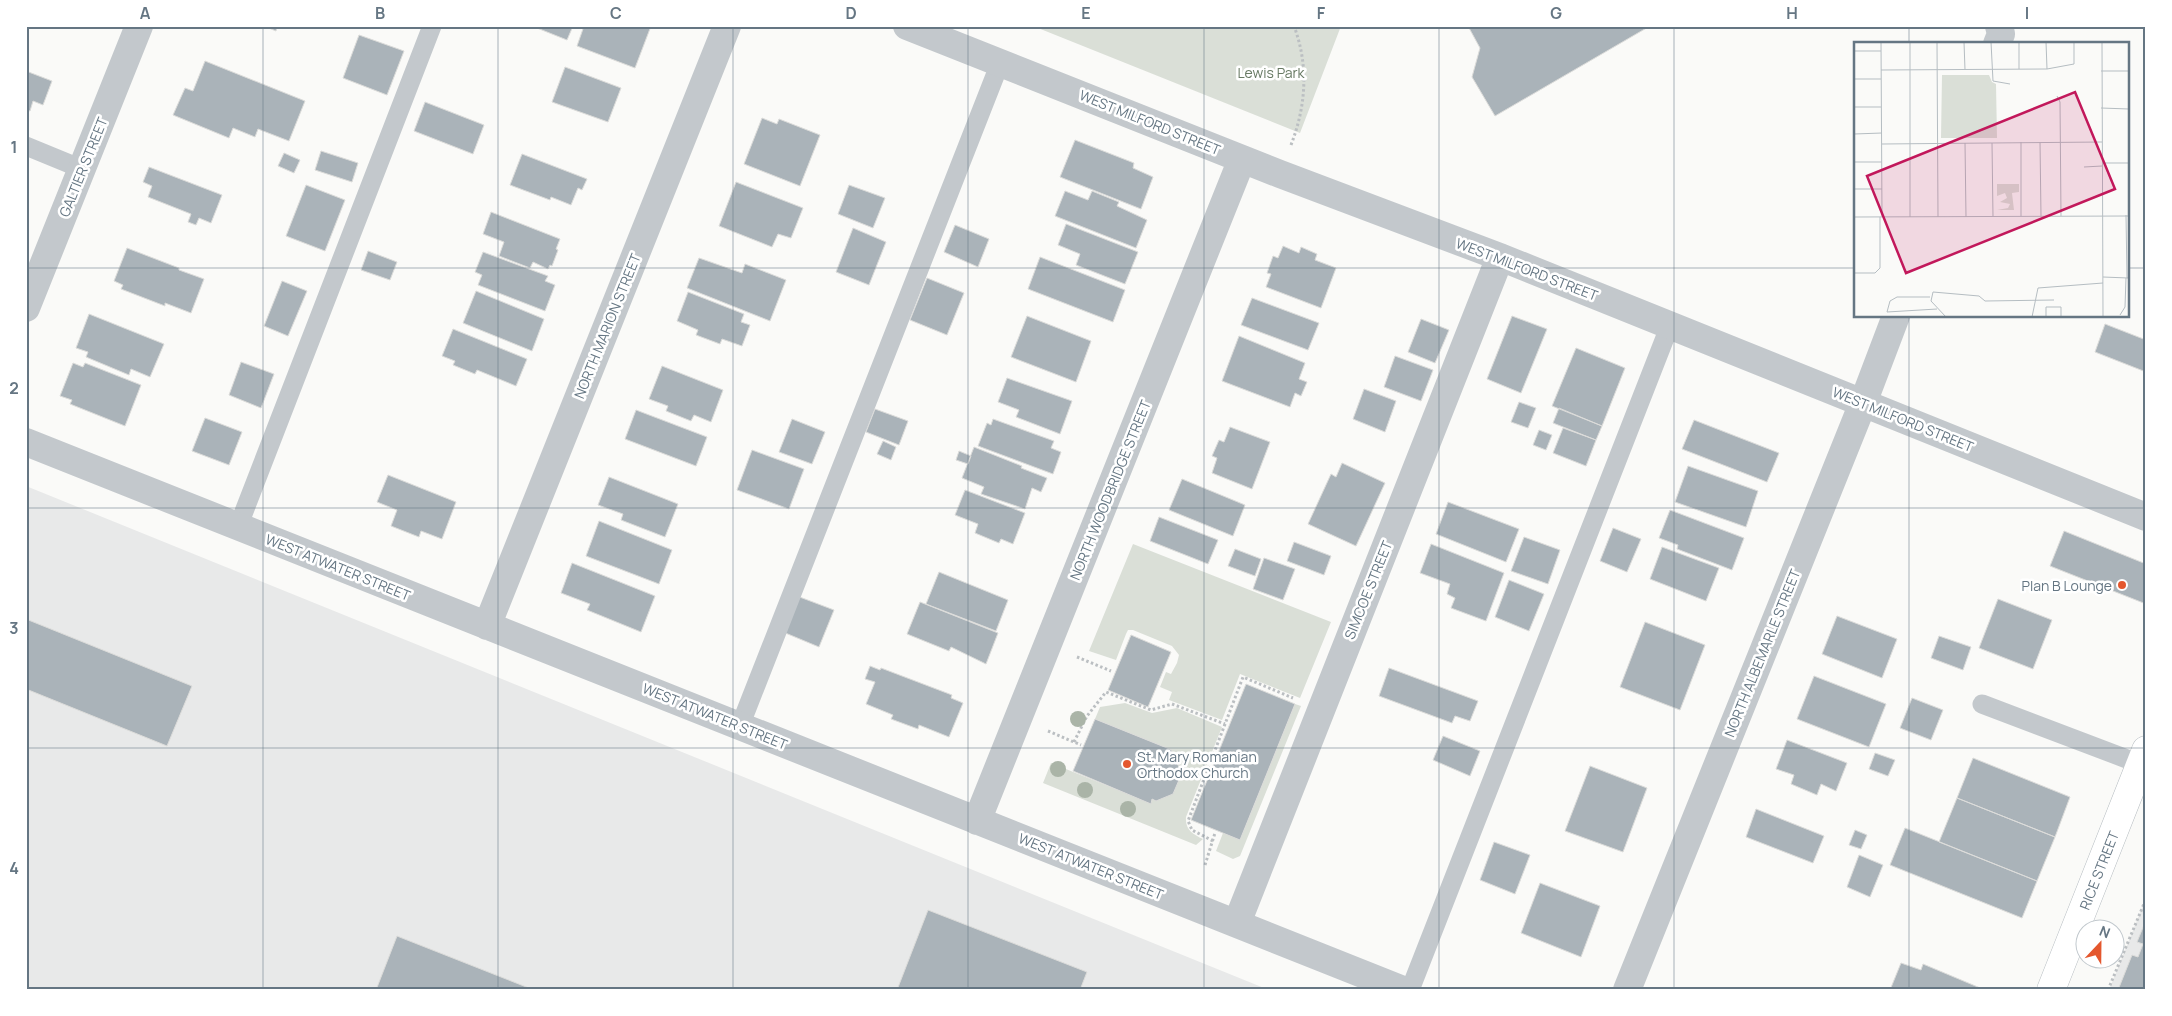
<svg xmlns="http://www.w3.org/2000/svg" width="2172" height="1016" viewBox="0 0 2172 1016" font-family="Manrope,sans-serif">
	<style>
		.built { fill: #e8e9e9 }
		.green { fill: #dadfd7 }
		.building { fill: #aab3b9; stroke: #dcdcda }
		.lines { fill: none; stroke-linecap: round; stroke-linejoin: round }
		.secondary-casing { stroke: #b3babf; stroke-width: 29 }
		.path { stroke: #bbbfc2; stroke-width: 3; stroke-dasharray: 2.5 2.5; stroke-linecap: butt }
		.service { stroke: #c3c8cc; stroke-width: 19 }
		.minor { stroke: #c3c8cc; stroke-width: 28 }
		.secondary { stroke: #fff; stroke-width: 28 }
		.tree { fill: #aab4a7 }
		.grid { fill: none; stroke: #657683; stroke-width: 1; stroke-opacity: 0.55 }
		.poi-dot { fill: #e4572e; stroke: #fff; stroke-width: 2 }
		.labels { text-anchor: middle; dominant-baseline: central; stroke-width: 5; stroke-linejoin: round; paint-order: stroke }
		.park-label { font-size: 14px; fill: #687a64; stroke: #fff }
		.street-label { font-size: 14px; fill: #657683; stroke: #fff }
		.poi-label { font-size: 14px; fill: #657683; stroke: #fff; text-anchor: end }
		.inset-road { fill: none; stroke: #b5bdc2; stroke-width: 1 }
		.view { fill: #c2185b; fill-opacity: 0.15; stroke: #c2185b; stroke-width: 2.5 }
		.inset-edge { fill: none; stroke: #657683; stroke-width: 2.5 }
		.neatline { fill: none; stroke: #657683; stroke-width: 2 }
		.grid-label { font-size: 16px; text-anchor: middle; font-weight: bold; fill: #657683 }
	</style>
	<rect width="100%" height="100%" fill="#fafaf8"/>
	<!-- built -->
	<path class="built" d="M26 486 1269 990H26Z
		M2146 898V990H2109Z"/>
	<!-- green -->
	<path class="green" d="M1033 26H1341L1300 133Z
		M1133 544 1331 622 1300 698 1240 674 1222 720 1169 700 1172 692 1160 687 1166 672 1171 674 1177 663 1179 655 1172 646 1133 630H1128L1126 634 1116 660 1089 651Z
		M1125 703 1152 713 1177 708 1222 727 1186 817C1185 830 1193 834 1203 839L1196 845 1043 783 1051 763 1150 803 1152 799 1156 801 1173 793 1182 773 1174 757 1170 756 1172 750 1095 719 1100 707Z
		M1295 704 1301 706 1240 856 1233 859 1216 851 1223 833 1240 840Z"/>
	<!-- building -->
	<path class="building" d="M264 26H277L276 31Z
		M532 26H573L567 40Z
		M584 26H651L635 68 577 46Z
		M1468 26H1650L1495 116 1472 77 1480 48Z
		M359 35 404 51 387 95 343 78Z
		M205 61 305 101 289 141 258 129 255 137 233 128 229 138 173 115 185 88 193 91Z
		M565 67 621 88 608 122 552 102Z
		M26 71 52 81 43 105 33 101 30 111 26 110Z
		M425 102 484 125 473 154 414 131Z
		M762 118 777 124 779 119 820 135 800 186 744 164Z
		M1075 140 1134 163 1133 168 1153 177 1141 209 1060 177Z
		M321 151 358 163 352 182 315 170Z
		M284 153 300 160 294 173 278 166Z
		M522 154 587 179 582 190 578 188 571 205 551 197 550 200 510 185Z
		M149 167 222 195 211 223 199 218 196 225 188 222 191 214 148 197 152 186 143 182Z
		M736 182 803 208 791 238 778 234 772 247 719 226Z
		M306 185 345 200 325 251 286 236Z
		M849 185 885 198 873 228 838 214Z
		M1065 191 1088 200 1092 191 1119 202 1117 206 1147 220 1136 248 1055 216Z
		M491 212 560 239 556 249 558 250 552 266 550 265 548 269 533 262 530 268 499 256 504 242 483 234Z
		M1066 224 1138 252 1125 284 1076 265 1080 254 1058 245Z
		M955 225 989 239 978 267 944 252Z
		M853 228 886 242 869 285 836 272Z
		M1283 246 1299 253 1301 247 1317 254 1315 260 1336 268 1321 308 1266 287 1271 274 1267 273 1273 256 1278 258Z
		M127 248 179 268V270L204 279 191 313 165 303V306L121 289 123 285 114 281Z
		M368 251 397 262 390 280 361 270Z
		M483 252 548 276 545 281 555 285 545 311 478 285 482 275 475 272Z
		M1040 257 1125 290 1113 322 1028 289Z
		M699 258 742 273 745 264 786 280 770 321 687 288Z
		M927 278 964 293 947 335 910 320Z
		M282 281 307 291 288 336 264 326Z
		M476 291 544 319 532 351 463 323Z
		M688 292 744 314 741 322 750 325 742 346 722 339 720 344 696 335 698 330 677 321Z
		M1252 298 1319 323 1308 350 1241 325Z
		M89 314 164 344 150 377 131 369 129 375 86 357 88 352 76 348Z
		M1027 316 1091 341 1076 382 1011 357Z
		M1512 316 1547 329 1521 393 1487 379Z
		M1421 319 1449 330 1435 363 1408 352Z
		M2105 324 2146 340V372L2095 352Z
		M453 329 527 359 516 386 477 370 475 374 453 365 455 361 442 356Z
		M1239 336 1305 363 1299 379 1307 382 1301 396 1295 393 1290 407 1222 381Z
		M1576 348 1625 368 1602 426 1552 406Z
		M1395 356 1433 370 1421 401 1384 387Z
		M241 362 274 374 261 408 229 395Z
		M73 363 83 367 85 363 141 385 125 426 70 404 72 400 60 396Z
		M662 366 723 390 711 422 694 415 691 421 666 411 668 406 649 399Z
		M1007 378 1072 401 1060 434 1016 417 1019 410 998 402Z
		M1364 389 1396 401 1385 432 1353 419Z
		M1519 402 1536 408 1528 428 1511 422Z
		M1559 408 1602 426 1596 440 1553 423Z
		M875 409 908 421 899 445 866 432Z
		M636 410 707 437 696 466 625 439Z
		M205 418 242 432 229 465 192 451Z
		M792 419 825 432 812 464 779 452Z
		M993 419 1054 441 1051 448 1061 452 1053 474 978 446 987 423 991 425Z
		M1694 420 1779 453 1767 482 1682 449Z
		M1230 427 1270 442 1252 489 1212 473 1217 458 1212 456 1219 440 1224 442Z
		M1563 428 1596 440 1586 466 1553 453Z
		M1539 430 1552 435 1546 450 1533 445Z
		M883 441 896 447 891 460 877 454Z
		M974 447 1022 466 1021 468 1047 478 1041 492 1032 488 1025 509 981 494 984 487 962 478Z
		M752 450 804 469 789 509 737 490Z
		M959 451 971 456 968 464 956 460Z
		M1342 463 1385 483 1356 546 1308 524 1331 474 1336 477Z
		M1688 466 1758 491 1746 527 1675 502Z
		M388 475 456 502 442 539 421 531 419 537 391 526 397 510 377 502Z
		M609 477 678 504 665 537 621 520 623 514 598 505Z
		M1182 479 1245 505 1233 536 1169 510Z
		M965 490 1025 513 1013 544 1001 539 999 543 975 533 978 524 955 515Z
		M1448 502 1519 529 1506 562 1436 534Z
		M1670 510 1744 538 1732 570 1677 549 1678 545 1659 538Z
		M1159 517 1218 540 1208 564 1150 541Z
		M599 521 672 550 659 584 586 556Z
		M1613 528 1641 539 1627 572 1600 561Z
		M2064 531 2146 564V604L2050 566Z
		M1524 537 1560 550 1548 584 1511 571Z
		M1294 542 1331 556 1324 575 1287 561Z
		M1431 544 1504 573 1486 621 1451 608 1455 598 1447 594 1450 584 1420 573Z
		M1662 547 1719 568 1706 601 1650 579Z
		M1235 549 1261 559 1255 576 1228 566Z
		M1264 558 1295 569 1283 600 1253 589Z
		M572 563 655 596 641 632 587 610 590 604 561 593Z
		M939 572 1008 600 996 631 926 604Z
		M1509 580 1544 594 1529 631 1495 617Z
		M797 596 834 610 819 647 783 632Z
		M1998 599 2052 620 2033 669 1979 648Z
		M920 602 998 633 986 664 951 647 949 651 907 634Z
		M1837 616 1897 639 1882 678 1822 654Z
		M26 619 192 686 167 746 26 689Z
		M1645 622 1705 645 1680 710 1620 687Z
		M1131 635 1171 652 1148 707 1108 690Z
		M1939 636 1971 647 1963 670 1931 658Z
		M870 666 880 670 881 668 952 695 951 698 963 703 949 737 919 725 918 729 891 719 893 715 866 704 875 682 865 679Z
		M1389 668 1478 701 1470 721 1455 716 1452 723 1379 696Z
		M1814 676 1886 704 1869 747 1797 719Z
		M1246 684 1295 704 1240 840 1191 820Z
		M1912 698 1943 710 1931 740 1900 728Z
		M1095 719 1172 750 1170 756 1174 757 1182 773 1173 794 1156 801 1152 799 1151 804 1073 771Z
		M1443 736 1480 751 1470 776 1433 760Z
		M1787 740 1847 763 1836 791 1821 784 1817 795 1791 784 1794 775 1776 769Z
		M1875 753 1895 760 1888 776 1869 769Z
		M1973 758 2070 797 2055 837 1957 798Z
		M1590 766 1647 788 1623 852 1565 831Z
		M1957 798 2055 837 2037 881 1939 842Z
		M1756 809 1824 836 1813 863 1746 837Z
		M1905 828 2037 881 2022 918 1890 865Z
		M1855 830 1867 835 1861 849 1849 845Z
		M1494 842 1530 855 1515 894 1480 880Z
		M1859 855 1883 865 1870 897 1847 887Z
		M1540 883 1600 906 1581 957 1521 933Z
		M928 910 1087 972 1080 990H897Z
		M2146 920V990H2118L2132 955 2138 957 2143 944 2137 942Z
		M397 936 534 990H376Z
		M1901 963 1921 970 1923 964 1985 990H1890Z"/>
	<g class="lines">
		<defs>
			<g id="secondary">
				<path id="s1" d="M2051 990 2146 750"/>
			</g>
		</defs>
		<!-- secondary casing -->
		<use href="#secondary" class="secondary-casing"/>
		<!-- path -->
		<path class="path" d="M1291 145C1306 106 1309 66 1294 26
			M1077 657 1111 671
			M1048 731 1081 745
			M1074 742 1087 716 1106 692 1151 710 1172 704 1225 724
			M1213 841 1192 830 1188 821 1243 677 1293 698
			M1205 865 1215 833
			M2108 990 2146 899"/>
		<!-- service -->
		<path class="service" d="M26 146 82 169
			M238 527 432 26
			M1982 704 2140 764
			M740 726 1000 63
			M1410 990 1670 325"/>
		<!-- minor -->
		<path class="minor" d="M907 26 1280 174 1500 257 2146 517
			M1997 44 2001 34 1999 26
			M26 308 139 26
			M26 442 1403 990
			M487 626 727 26
			M977 821 1242 159
			M1237 923 1500 257
			M1627 990 1863 403 1896 316"/>
		<!-- secondary -->
		<use href="#secondary" class="secondary"/>
	</g>
	<!-- trees -->
	<g class="tree">
		<circle cx="1078" cy="719" r="8"/>
		<circle cx="1058" cy="769" r="8"/>
		<circle cx="1085" cy="790" r="8"/>
		<circle cx="1128" cy="809" r="8"/>
	</g>
	<!-- grid -->
	<path class="grid" d="M263 26V990M498 26V990M733 26V990M968 26V990M1204 26V990M1439 26V990M1674 26V990M1909 26V44M26 268H1856M2128 268H2146M1909 316V990M26 508H2146M26 748H2146"/>
	<!-- markers -->
	<g class="poi-dot">
		<circle cx="2122" cy="585" r="5"/>
		<circle cx="1127" cy="764" r="5"/>
	</g>
	<g class="labels">
		<!-- park labels -->
		<g class="park-label">
			<text x="1271" y="72">Lewis Park</text>
		</g>
		<!-- street labels -->
		<g class="street-label">
			<text transform="translate(1150 122) rotate(22)">WEST MILFORD STREET</text>
			<text transform="translate(83 167) rotate(-68)">GALTIER STREET</text>
			<text transform="translate(1527 269) rotate(21)">WEST MILFORD STREET</text>
			<text transform="translate(607 326) rotate(-68)">NORTH MARION STREET</text>
			<text transform="translate(1903 419) rotate(22)">WEST MILFORD STREET</text>
			<text transform="translate(1110 490) rotate(-68)">NORTH WOODBRIDGE STREET</text>
			<text transform="translate(338 567) rotate(22)">WEST ATWATER STREET</text>
			<text transform="translate(1368 590) rotate(-68)">SIMCOE STREET</text>
			<text transform="translate(1762 653) rotate(-68)">NORTH ALBEMARLE STREET</text>
			<text transform="translate(715 716) rotate(22)">WEST ATWATER STREET</text>
			<text transform="translate(1091 866) rotate(22)">WEST ATWATER STREET</text>
			<text stroke="none"><textPath href="#s1" startOffset="129">RICE STREET</textPath></text>
		</g>
		<!-- poi labels -->
		<g class="poi-label">
			<text x="2112" y="585">Plan B Lounge</text>
			<text x="1137" y="756" text-anchor="start">St. Mary Romanian<tspan x="1137" dy="16">Orthodox Church</tspan></text>
		</g>
	</g>
	<!-- overview -->
	<g transform="translate(1854 42)">
		<rect width="275" height="275" fill="#fafaf8"/>
		<path d="M88 33H135L138 40 142 42 143 96H87ZM143 142H165V150L158 151 160 168H143L154 166 156 162 146 160 153 156 151 151 143 154Z" fill="#dadfd7"/>
		<path class="inset-road" d="M27 0 28 175M83 0 84 175M110 0 111 28M137 0 139 39 156 42M192 0 193 27M248 0 249 275M0 9H27M165 27V0M27 28 193 27 220 22V0M247 29H275M0 37H27M203 54 206 60 207 174M0 65H27M247 66 275 67M0 92 28 91M167 100V174M186 100 187 174M111 101 112 175M138 101 139 175M28 102 248 100M0 120H28M248 121H275M230 125 248 124M0 147H28M272 173 273 236M0 175 275 174M56 175V0M0 231H21L26 226V175M249 235 274 236M76 255H43L36 259 33 270 83 267M266 273 271 265 272 236M92 275 77 259 79 250 125 254 131 259 200 258M178 275 184 246 249 241M192 275V265H207V275"/>
		<path class="view" d="M221 50 261 147 52 231 13 134Z"/>
		<rect width="275" height="275" class="inset-edge"/>
	</g>
	<!-- border -->
	<rect width="2172" height="1016" fill="none" stroke="#ffffff" stroke-width="55"/>
	<!-- north arrow -->
	<g transform="translate(2100 944) rotate(22)"><circle r="24" fill="#ffffff" stroke="#c1c8cd"/>
	<path d="M0-4L9 19L0 12L-9 19Z" fill="#e4572e"/>
	<text y="-8" font-size="14" font-weight="bold" text-anchor="middle" fill="#657683">N</text>
	</g>
	<rect x="28" y="28" width="2116" height="960" class="neatline"/>
	<g class="grid-label">
		<text x="145" y="19">A</text>
		<text x="380" y="19">B</text>
		<text x="616" y="19">C</text>
		<text x="851" y="19">D</text>
		<text x="1086" y="19">E</text>
		<text x="1321" y="19">F</text>
		<text x="1556" y="19">G</text>
		<text x="1792" y="19">H</text>
		<text x="2027" y="19">I</text>
		<text x="14" y="153">1</text>
		<text x="14" y="394">2</text>
		<text x="14" y="634">3</text>
		<text x="14" y="874">4</text>
	</g>
</svg>
